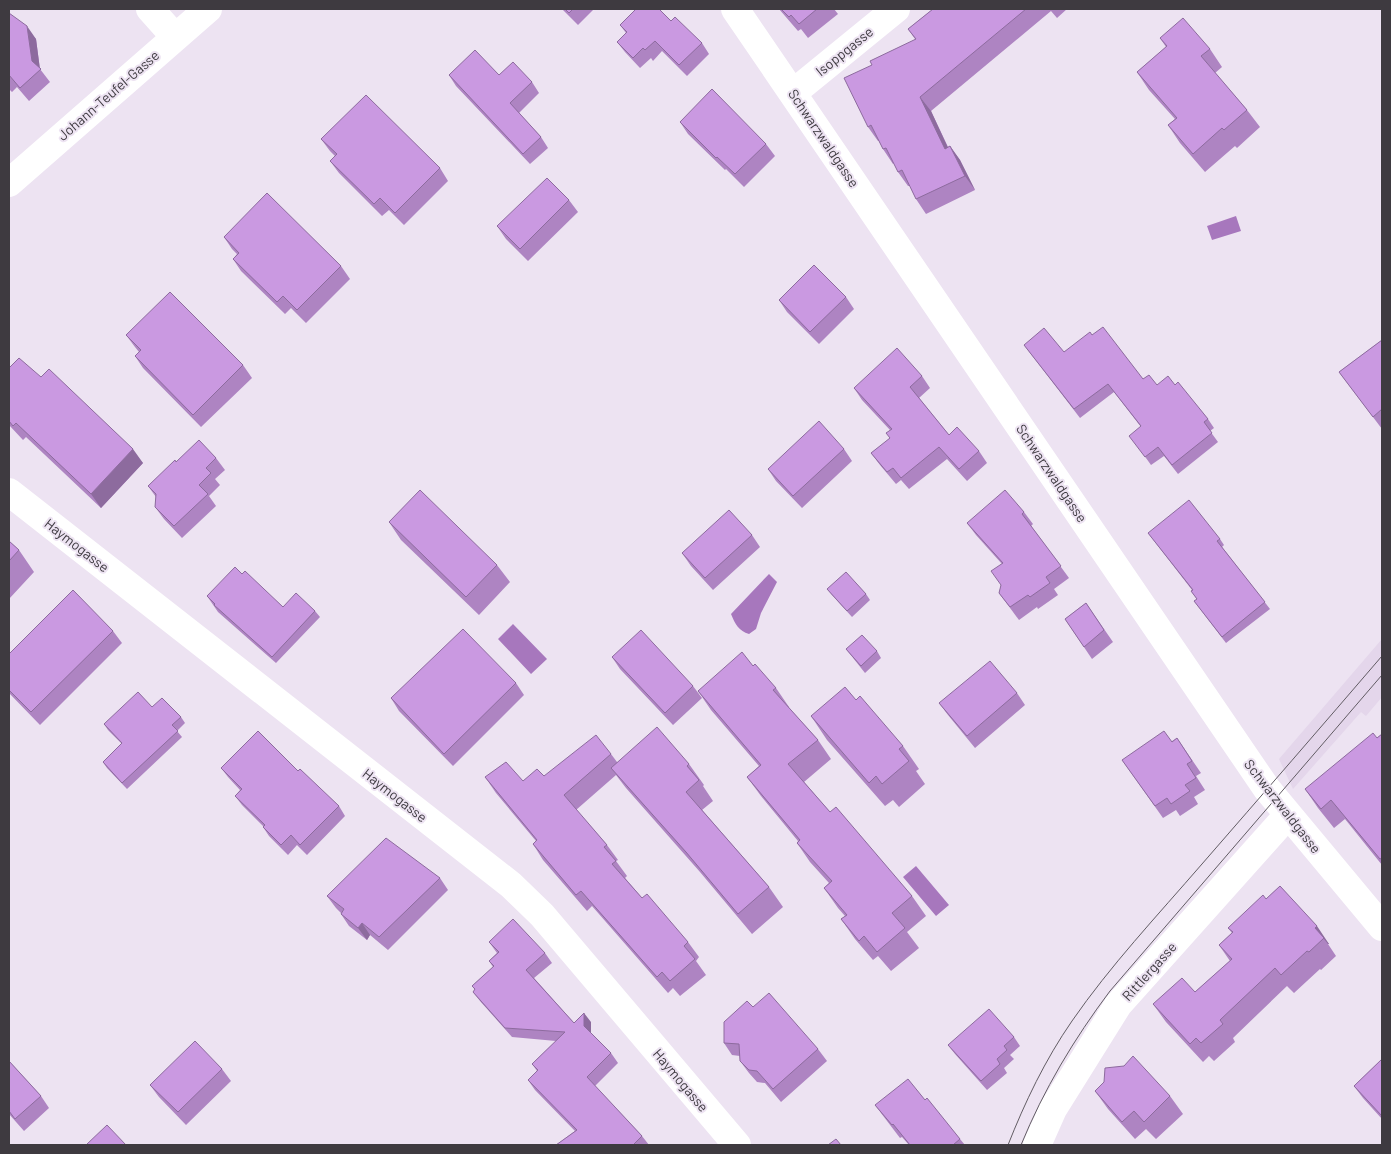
<svg xmlns="http://www.w3.org/2000/svg" width="1391" height="1154" viewBox="0 0 1391 1154" font-family="Barlow,sans-serif">
	<style>
		.built { fill: #e4d6eb }
		.water { fill: #a777bd }
		.lines { fill: none; stroke-linecap: round; stroke-linejoin: round }
		.minor { stroke: #fff; stroke-width: 28 }
		.tram { stroke: #625c64; stroke-width: 1 }
		.wall { fill: #ae84c2 }
		.shaded-wall { fill: #8d6b9e }
		.building { fill: #ca99e1; stroke: #8d6b9e }
		.labels { text-anchor: middle; dominant-baseline: central; stroke-width: 4; stroke-linejoin: round; paint-order: stroke }
		.street-label { font-size: 14px; fill: #3e3a40; stroke: #ede3f2 }
	</style>
	<rect width="100%" height="100%" fill="#ede3f2"/>
	<!-- built -->
	<path class="built" d="M1382 639V697L1366 716 1361 712 1293 789 1279 759Z"/>
	<!-- water -->
	<path class="water" d="M1236 216 1241 231 1212 240 1207 226Z
		M769 574 777 582 761 613 756 629 749 634C739 631 735 624 731 614Z
		M513 624 547 659 531 674 498 639Z
		M916 866 949 905 936 916 903 877Z"/>
	<g class="lines">
		<!-- minor -->
		<path class="minor" d="M150 9 175 37
			M735 9 1267 789 1382 927
			M793 93 896 9
			M9 183 208 9
			M9 492 511 885 542 915 737 1145
			M1037 1145 1053 1109 1118 1005 1287 816"/>
		<!-- tram -->
		<path class="tram" d="M1008 1145C1025 1102 1045 1060 1072 1021 1110 966 1157 916 1202 864 1262 795 1322 726 1382 656
			M1021 1145C1044 1089 1074 1039 1110 991L1382 675"/>
	</g>
	<!-- wall -->
	<path class="wall" d="M562 9H594L578 25Z
		M779 9H834L838 14 808 38 801 29 798 31Z
		M933 9H1067L1057 18 1051 11 931 111 948 147 950 146 960 160 975 190 926 214 916 199 910 186H908L898 172 894 163 893 164 883 149 879 141H878L868 127 915 39 908 29Z
		M9 13 36 39 40 69 50 82 29 101 17 87 12 92 9 89Z
		M671 21 702 43 709 54 687 76 662 51 653 61 651 58 640 68 625 52 617 42 626 33 620 25Z
		M1160 38 1210 49 1222 67 1215 73 1247 110 1260 127 1237 148 1235 146 1205 172 1180 143 1168 125 1175 119 1149 90 1137 72 1166 47Z
		M449 75H499L532 82 539 93 519 113 541 137 548 148 530 164 456 86Z
		M680 122 766 144 775 156 744 187 726 169 725 170 688 134Z
		M321 139 440 168 448 181 404 225 389 210 382 216 339 173 330 161 335 156 330 151Z
		M569 200 578 212 528 261 506 239 497 226Z
		M224 237 341 266 350 279 306 323 291 308 285 314 241 271 233 259 237 254 232 249Z
		M846 297 854 309 819 344 787 312 779 300Z
		M126 335 243 365 252 378 201 427 143 368 135 356 139 352 135 347Z
		M1092 335 1143 379 1157 385H1175L1208 419 1214 428 1210 431 1218 442 1178 474 1164 456 1151 465 1136 444 1141 427 1114 392 1080 418 1024 345 1064 352Z
		M1382 340V429L1339 372Z
		M9 368 41 377 143 463 101 508 26 437 23 440 9 425Z
		M922 376 930 388 919 398 949 435 979 451 987 463 967 481 947 459 909 489 901 480 896 484 880 465 871 453 890 439V430L862 400 854 388Z
		M844 449 852 461 802 508 776 481 768 469Z
		M216 458 225 470 215 479 220 485 209 496 216 506 182 538 164 519 155 507 156 497 148 486 176 462Z
		M1024 512 1033 524 1031 526 1069 578 1054 589 1058 595 1038 609 1037 607 1019 620 999 593 1001 585 1002 564 976 535 967 523Z
		M389 522 497 565 510 582 479 615 401 540Z
		M1148 533 1220 539 1224 545 1222 547 1270 609 1226 643 1194 601 1197 599 1191 591 1192 590Z
		M752 535 760 547 713 590 691 566 682 553Z
		M9 541 19 550 34 572 9 599Z
		M242 574 283 607 315 611 320 617 276 663 218 612 207 596Z
		M827 589 866 594 870 600 852 617 832 595Z
		M1086 603 1113 642 1092 659 1065 619Z
		M113 631 122 643 40 725 9 693V654Z
		M846 649 877 651 881 658 865 673Z
		M612 657 693 686 702 698 673 725 620 669Z
		M753 666 776 688 789 707V708L818 740 831 759 804 782 830 812 912 896 926 916 907 932 919 948 891 971 878 956 873 960 855 939 841 919 845 916 838 908 824 888 829 883 810 862 797 843 798 841 761 796 747 777 759 766 711 710 698 691Z
		M516 683 524 695 453 766 399 711 391 698Z
		M1017 693 1025 705 975 748 948 715 939 703Z
		M856 700 903 746 919 769 916 771 925 784 899 807 893 800 885 806 827 740 811 716Z
		M152 707 181 717 185 723 177 731 182 737 127 789 107 768 103 762 122 744 108 730 104 724Z
		M1382 734V865L1345 819 1334 828 1318 808 1305 789Z
		M1177 738 1201 773 1196 776 1205 790 1194 797 1198 804 1180 816 1176 810 1163 818 1122 760 1172 741Z
		M611 754 617 762 689 764 704 785 703 786 713 801 702 810 769 887 783 907 752 934 700 872 626 788 616 775 576 810 607 845 618 860 616 861 627 876 625 878 642 898 688 942 699 957 696 961 706 975 680 996 673 988 668 993 592 906 587 911 543 860 533 844 536 841 496 793 485 777 523 781 544 776Z
		M221 768 298 771 339 806 345 816 307 855 297 845 288 855 269 836 263 827V826L242 805 235 796 240 790 228 777Z
		M440 878 448 890 388 950 370 935 367 940 349 926 341 914V913L336 908 327 896Z
		M1280 886 1329 944H1328L1336 956 1321 970 1320 969 1294 993 1287 986 1233 1038 1235 1042 1214 1061 1209 1056 1203 1062 1166 1022 1153 1004 1195 992 1230 961 1219 945 1232 933 1228 928 1266 899Z
		M489 942 545 953 552 963 534 978 574 1023 591 1022V1033L611 1053 618 1063 595 1086 642 1136 649 1145H556L575 1131 535 1090 528 1080 537 1071 532 1064 556 1041 512 1037 480 1001 473 992 475 990 472 986 493 967 489 961 497 953Z
		M753 1007 818 1049 827 1061 781 1102 765 1083 757 1082 749 1073 740 1061V1056L732 1055 724 1043Z
		M1014 1037 1020 1046 1010 1055 1014 1059 1004 1068 1007 1073 987 1090 955 1054 948 1045Z
		M1382 1059V1119L1363 1098 1354 1086Z
		M9 1061 41 1096 49 1108 24 1131 9 1114Z
		M1124 1066 1170 1096 1183 1114 1156 1139 1146 1129 1135 1139 1108 1109 1095 1091Z
		M222 1069 231 1081 186 1125 159 1097 150 1085Z
		M925 1100 960 1139 965 1145H909L902 1137 900 1138 884 1117 875 1105Z"/>
	<!-- shaded-wall -->
	<path class="shaded-wall" d="M27 26 36 39 40 70 32 61Z
		M920 97 931 111 955 163 945 149Z
		M950 146 960 160 975 190 965 176Z
		M133 449 143 463 101 508 91 494Z
		M362 923 370 935 367 940 358 928Z
		M1317 926 1329 944H1328L1315 928Z
		M584 1013 591 1022V1036L584 1026Z"/>
	<!-- building -->
	<path class="building" d="M565 9H573L569 13Z
		M636 9H659L671 21 675 17 702 43 679 65 655 41 645 50 643 48 633 58 617 42 627 32 620 25Z
		M781 9H817L799 24 791 15 789 17Z
		M933 9H1026L920 97 945 149 950 146 965 176 916 199 902 170 898 172 886 148 883 149 871 125 868 127 844 78 872 65 870 61 916 39 908 29Z
		M9 13 27 26 32 61 41 69 20 88 9 75Z
		M1183 18 1210 49 1201 56 1247 110 1224 130 1222 128 1193 154 1168 125 1177 118 1137 72 1167 46 1160 38Z
		M475 50 499 75 513 62 532 82 510 103 541 137 523 154 449 75Z
		M712 89 766 144 735 174 717 157 716 158 680 122Z
		M366 95 440 168 395 213 380 198 374 204 330 161 337 154 321 139Z
		M547 178 569 200 520 249 497 226Z
		M267 193 341 266 297 310 283 296 277 302 233 259 239 253 224 237Z
		M814 265 846 297 810 332 779 300Z
		M170 292 243 365 193 415 135 356 141 350 126 335Z
		M1103 327 1143 379 1149 375 1157 385 1168 376 1175 385 1178 382 1208 419 1204 422 1212 433 1172 465 1158 447 1145 457 1129 436 1141 426 1108 384 1074 409 1024 345 1044 328 1064 352 1090 332 1092 335Z
		M1382 340V409L1373 417 1339 372Z
		M897 348 922 376 910 387 949 435 957 427 979 451 959 469 939 447 901 478 893 468 887 472 871 453 890 438 886 433 892 429 854 388Z
		M19 358 41 377 49 369 133 449 91 494 16 423 13 426 9 421V368Z
		M819 421 844 449 793 496 768 469Z
		M199 440 216 458 206 468 211 473 199 485 208 494 174 526 155 507 156 494 148 486 175 460 176 462Z
		M420 490 497 565 466 597 389 522Z
		M1005 490 1024 512 1022 514 1061 566 1046 577 1050 583 1030 597 1028 595 1010 607 999 593 1001 585 991 571 1003 563 967 523Z
		M1189 500 1220 539 1217 541 1265 602 1222 637 1194 601 1197 599 1191 591 1193 590 1148 533Z
		M729 510 752 535 705 578 682 553Z
		M9 541 19 550 9 561Z
		M235 567 242 574 245 571 283 607 296 593 315 611 272 657 214 605 215 604 207 596Z
		M846 572 866 594 847 611 827 589Z
		M73 590 113 631 31 712 9 690V654Z
		M1086 603 1104 630 1084 647 1065 619Z
		M463 629 516 683 444 754 391 698Z
		M641 630 693 686 665 713 612 657Z
		M862 635 877 651 861 666 846 649Z
		M742 652 753 666 755 664 776 688 773 690 818 740 788 764 830 812 836 807 912 896 892 913 905 928 877 952 864 936 859 941 841 919 847 915 824 888 832 881 797 843 800 840 747 777 761 765 698 691Z
		M990 661 1017 693 967 736 939 703Z
		M845 687 856 700 860 696 903 746 899 749 909 761 882 784 876 776 869 783 811 716Z
		M138 692 152 707 162 698 181 717 172 725 178 731 122 783 103 762 122 743 104 724Z
		M657 727 689 764 687 766 699 780 686 792 769 887 738 914 686 852 611 768Z
		M258 731 298 771 300 769 339 806 300 845 291 835 281 845 263 827 265 825 235 796 242 789 221 768Z
		M1164 731 1172 742 1177 738 1192 761 1187 764 1196 778 1185 785 1190 791 1171 804 1167 798 1155 806 1122 760Z
		M1373 733 1377 738 1382 734V858L1380 859 1331 800 1321 809 1305 789Z
		M596 735 611 754 564 795 607 845 604 847 616 861 612 864 642 898 647 894 688 942 684 946 695 959 670 981 662 972 657 977 581 891 576 895 533 844 537 840 485 777 506 762 523 781 537 769 544 776Z
		M386 838 440 878 379 937 362 923 358 928 341 914 344 909 327 896Z
		M1280 886 1317 926 1315 928 1324 938 1309 952 1307 951 1281 975 1275 968 1220 1020 1223 1024 1201 1043 1196 1038 1190 1044 1153 1004 1182 978 1195 992 1232 959 1219 945 1233 932 1228 928 1263 895 1266 899Z
		M513 919 545 953 526 970 574 1023 584 1013V1026L611 1053 587 1077 642 1136 633 1145H556L577 1130 528 1080 538 1070 532 1064 565 1032 505 1028 473 992 475 989 472 986 494 966 489 961 499 952 489 942Z
		M769 993 818 1049 773 1089 757 1071 749 1070 740 1061 739 1044 724 1043V1022L747 1001 753 1007Z
		M989 1009 1014 1037 1004 1046 1007 1050 997 1059 1000 1064 981 1081 948 1045Z
		M195 1041 222 1069 178 1112 150 1085Z
		M1133 1056 1170 1096 1144 1122 1134 1111 1122 1122 1095 1091 1104 1082 1105 1068 1124 1066Z
		M1382 1059V1116L1354 1086Z
		M9 1061 41 1096 15 1119 9 1111Z
		M908 1079 925 1100 927 1098 960 1139 953 1145H910L893 1124 892 1125 875 1105Z
		M107 1125 126 1145H86Z
		M836 1139 841 1145H828Z"/>
	<g class="labels">
		<!-- street labels -->
		<g class="street-label">
			<text transform="translate(844 51) rotate(-39)">Isoppgasse</text>
			<text transform="translate(108 95) rotate(-41)">Johann-Teufel-Gasse</text>
			<text transform="translate(824 138) rotate(56)">Schwarzwaldgasse</text>
			<text transform="translate(1052 473) rotate(56)">Schwarzwaldgasse</text>
			<text transform="translate(77 545) rotate(38)">Haymogasse</text>
			<text transform="translate(395 795) rotate(38)">Haymogasse</text>
			<text transform="translate(1283 806) rotate(52)">Schwarzwaldgasse</text>
			<text transform="translate(1149 971) rotate(-48)">Rittlergasse</text>
			<text transform="translate(681 1080) rotate(50)">Haymogasse</text>
		</g>
	</g>
	<!-- border -->
	<rect width="1391" height="1154" fill="none" stroke="#3e3a40" stroke-width="20"/>
</svg>
